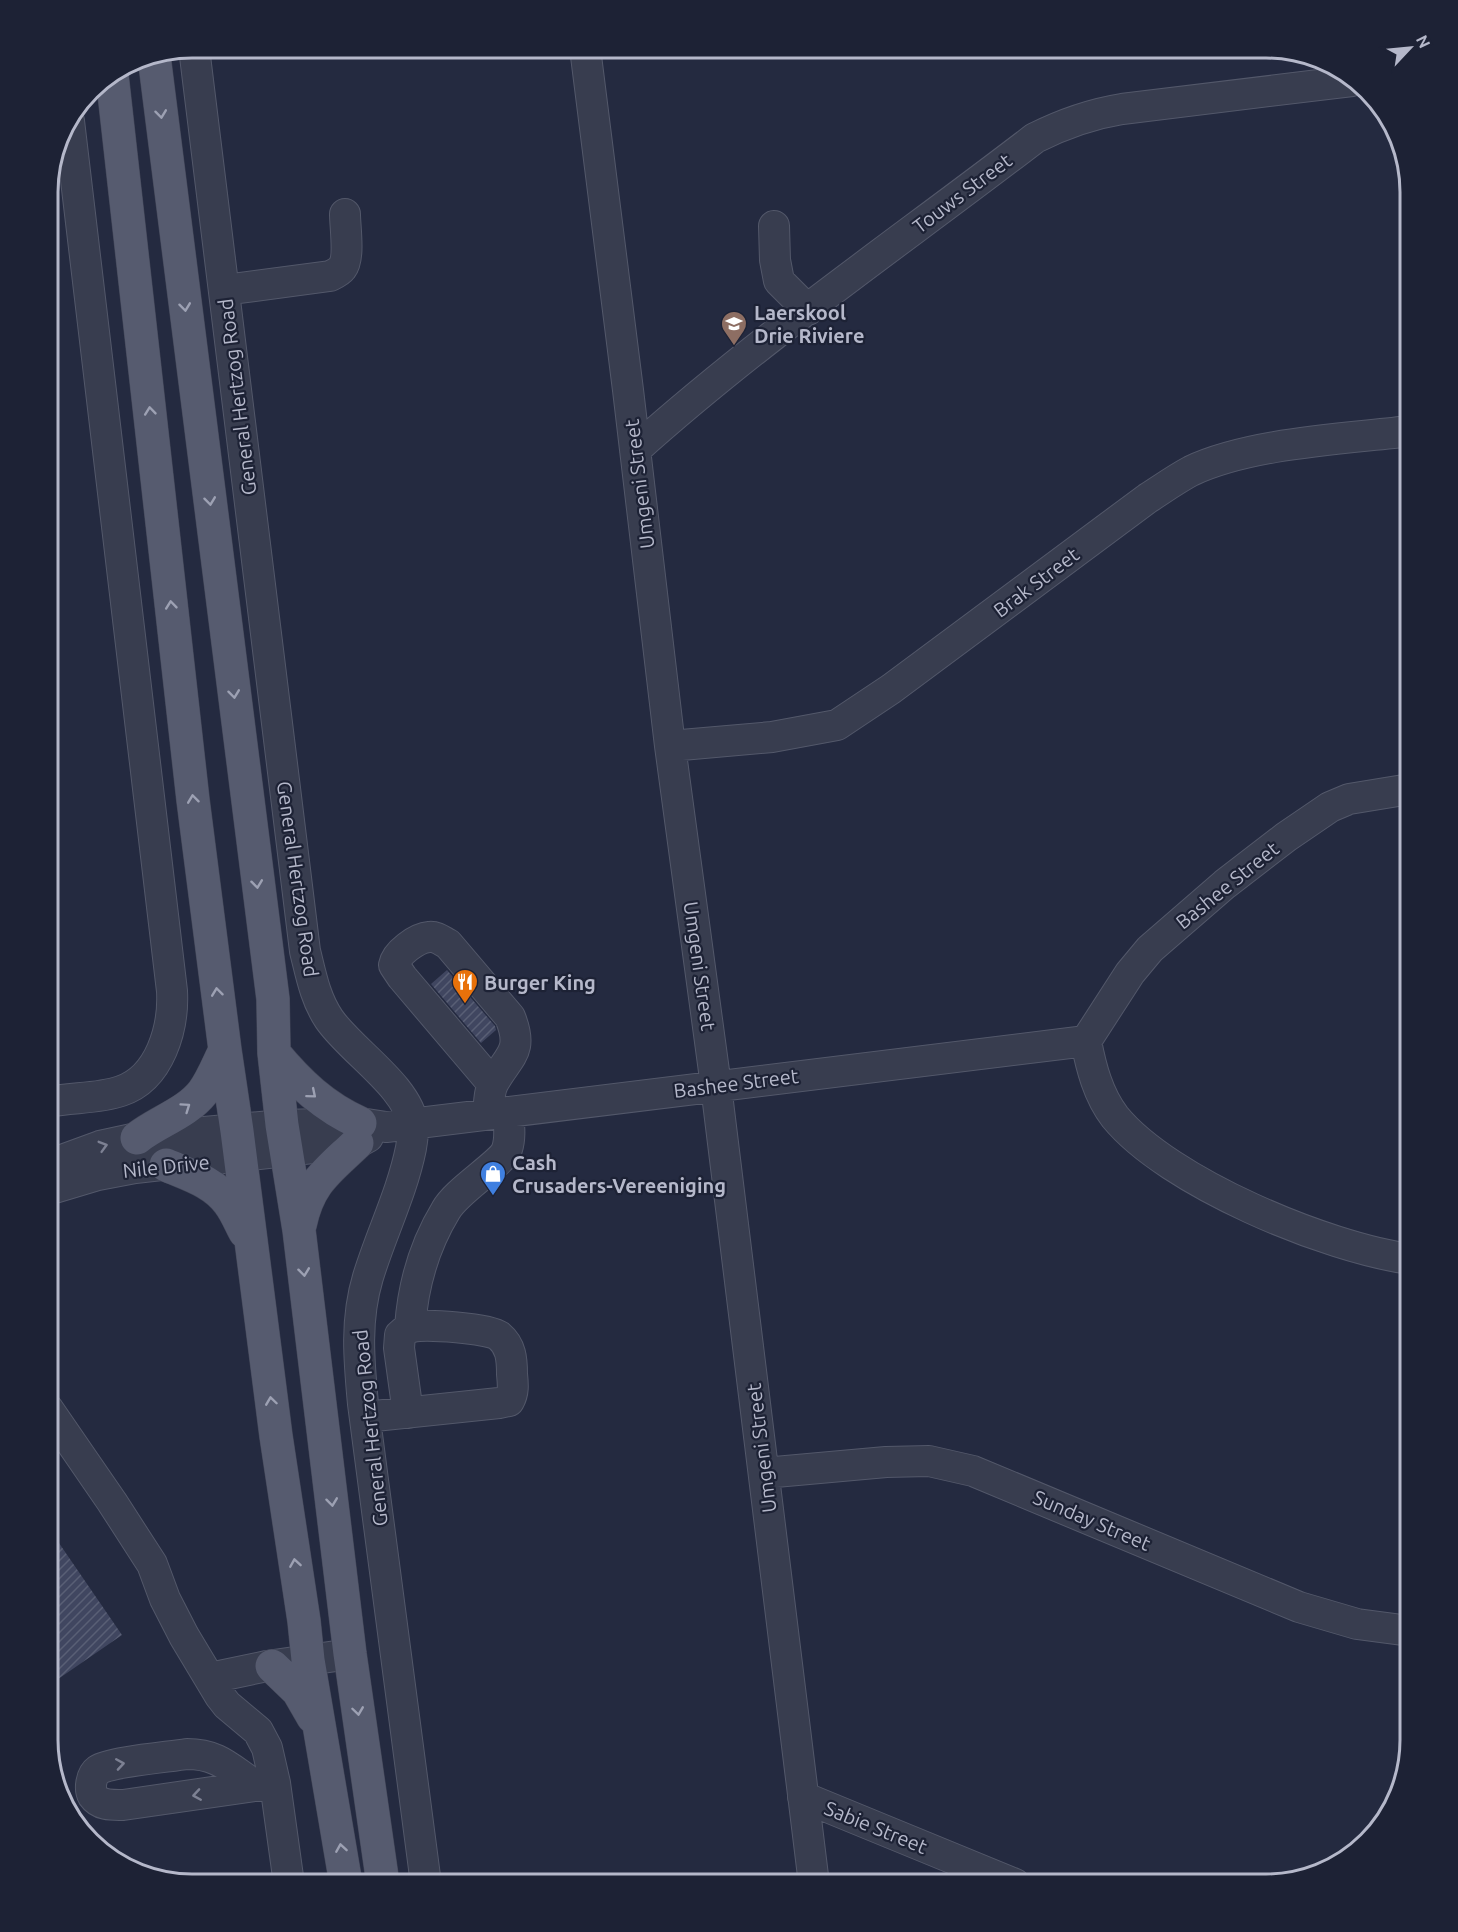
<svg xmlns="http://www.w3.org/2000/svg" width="1458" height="1932" viewBox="0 0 1458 1932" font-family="Ubuntu,sans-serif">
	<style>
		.building { fill: url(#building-hatch) }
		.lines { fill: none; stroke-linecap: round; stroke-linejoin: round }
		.minor-casing { stroke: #53586a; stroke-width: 32 }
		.major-casing { stroke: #424658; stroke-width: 34 }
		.minor { stroke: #383d4f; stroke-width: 30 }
		.major { stroke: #565b6f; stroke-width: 33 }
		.oneway { stroke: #9da1b3 }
		.oneway2 { stroke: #7d8193 }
		.labels { text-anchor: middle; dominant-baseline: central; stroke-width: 4.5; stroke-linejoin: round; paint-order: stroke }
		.street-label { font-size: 20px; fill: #b5b8ca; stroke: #1d2235 }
		.poi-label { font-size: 20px; font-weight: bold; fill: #b5b8ca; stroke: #1d2235; text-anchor: start }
		.rim { fill: none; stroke: #b5b8ca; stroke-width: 3 }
	</style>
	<defs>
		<pattern id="building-hatch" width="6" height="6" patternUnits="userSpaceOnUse" patternTransform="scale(1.5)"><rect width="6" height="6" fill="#404660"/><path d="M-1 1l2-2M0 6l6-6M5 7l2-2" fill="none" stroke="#595f75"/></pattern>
	</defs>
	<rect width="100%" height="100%" fill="#242a40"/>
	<!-- building -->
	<path class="building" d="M447 970 495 1026 496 1030 481 1043 431 984Z
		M48 1527 122 1635 48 1686Z"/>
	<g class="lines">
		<defs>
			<path id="minor" d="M194 48 305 951C311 975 315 998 329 1019 351 1051 409 1087 413 1125 414 1133 412 1140 411 1148 402 1193 381 1234 368 1277 355 1320 359 1361 363 1404L426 1884
				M585 48 628 390 670 746 716 1086 814 1884
				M774 226 775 260 779 281 808 310
				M224 290 330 276C334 274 339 272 342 268 350 258 345 227 345 214
				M635 450C761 337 901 241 1035 138 1063 124 1091 114 1122 109L1352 81
				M670 746 772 737 837 725 891 689 1148 498C1162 489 1176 479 1191 471 1250 443 1344 439 1410 431
				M1086 1041C1091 1067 1098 1095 1115 1117 1168 1182 1327 1248 1410 1259
				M48 1102C72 1097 98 1099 121 1091 160 1078 174 1028 172 991L69 121
				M488 1114C489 1105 489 1090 494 1082 509 1055 524 1052 510 1017L448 944C442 941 436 936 429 937 417 938 396 953 394 965L402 977 492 1083
				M48 1165 100 1146 137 1138 282 1125 360 1123 386 1127 1086 1041 1130 973 1150 949 1225 884 1286 837 1330 807 1349 799 1410 789
				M48 1190 98 1175 135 1168 357 1143 368 1137
				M410 1327C413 1285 424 1246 446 1210 457 1190 503 1163 507 1149 511 1137 509 1124 508 1112
				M48 1409 112 1502 152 1564 165 1599 184 1636 220 1696 227 1705 258 1731 267 1748 275 1783 289 1884
				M365 1417 499 1403 509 1401C514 1392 513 1384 512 1374 512 1359 511 1346 499 1336 488 1328 426 1324 412 1327 407 1328 404 1332 400 1335L399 1348 408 1413
				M764 1473 886 1462 929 1461 973 1471 1299 1607 1357 1624 1410 1631
				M210 1678 267 1666 350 1654
				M255 1785C230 1769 219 1754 187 1754 169 1757 110 1762 98 1770 91 1775 89 1789 93 1796 100 1806 113 1805 123 1805L275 1783
				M803 1797 1015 1884"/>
			<path id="major" d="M154 56 273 999 274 1053 282 1125 299 1230 350 1654 383 1884
				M112 75 193 800 225 1050 237 1131 276 1436 304 1621 308 1660 346 1884
				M274 1053C299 1083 324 1107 360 1123
				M137 1138C157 1122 187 1113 203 1092 212 1080 218 1064 225 1050
				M166 1165C189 1175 214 1182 229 1203 236 1212 240 1223 245 1232
				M300 1225C309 1182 328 1171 357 1143
				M272 1666 298 1691 313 1717"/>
		</defs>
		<!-- minor casing -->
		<use href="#minor" class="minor-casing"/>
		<!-- major casing -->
		<use href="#major" class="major-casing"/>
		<!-- minor -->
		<use href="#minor" class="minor"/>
		<!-- major -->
		<use href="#major" class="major"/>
	</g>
	<!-- one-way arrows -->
	<defs><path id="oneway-chevron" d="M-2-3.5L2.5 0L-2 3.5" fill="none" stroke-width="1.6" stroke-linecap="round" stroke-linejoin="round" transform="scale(1.5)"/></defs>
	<g class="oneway">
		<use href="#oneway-chevron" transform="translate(161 114) rotate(83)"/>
		<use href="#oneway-chevron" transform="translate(185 307) rotate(83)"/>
		<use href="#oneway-chevron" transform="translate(150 411) rotate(-96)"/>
		<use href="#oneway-chevron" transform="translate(210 501) rotate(83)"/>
		<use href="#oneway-chevron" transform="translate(171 605) rotate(-96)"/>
		<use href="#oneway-chevron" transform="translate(234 694) rotate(83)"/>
		<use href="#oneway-chevron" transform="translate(193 799) rotate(-97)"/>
		<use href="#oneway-chevron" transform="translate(257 884) rotate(83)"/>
		<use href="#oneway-chevron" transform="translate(217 992) rotate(-97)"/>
		<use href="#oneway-chevron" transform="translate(312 1094) rotate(40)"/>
		<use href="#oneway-chevron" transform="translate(186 1107) rotate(-35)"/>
		<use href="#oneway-chevron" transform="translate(304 1272) rotate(83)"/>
		<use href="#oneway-chevron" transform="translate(271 1401) rotate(-98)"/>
		<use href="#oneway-chevron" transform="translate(332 1502) rotate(83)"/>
		<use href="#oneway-chevron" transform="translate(295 1563) rotate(-99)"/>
		<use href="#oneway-chevron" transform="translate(358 1711) rotate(82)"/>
		<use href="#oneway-chevron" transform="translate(341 1848) rotate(-99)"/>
	</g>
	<g class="oneway2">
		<use href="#oneway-chevron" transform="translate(103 1146) rotate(-16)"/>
		<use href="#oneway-chevron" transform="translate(120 1764) rotate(-9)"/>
		<use href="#oneway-chevron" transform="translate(197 1795) rotate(171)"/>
	</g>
	<!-- icons -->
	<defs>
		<symbol id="school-pin" viewBox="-11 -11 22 30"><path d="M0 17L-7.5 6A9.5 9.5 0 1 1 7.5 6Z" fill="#8d6e63" stroke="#1d2235"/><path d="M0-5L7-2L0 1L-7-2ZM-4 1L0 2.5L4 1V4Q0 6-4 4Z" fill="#fff"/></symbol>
		<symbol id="restaurant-pin" viewBox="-11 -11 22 30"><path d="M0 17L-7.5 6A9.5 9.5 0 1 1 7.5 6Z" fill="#e8710a" stroke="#1d2235"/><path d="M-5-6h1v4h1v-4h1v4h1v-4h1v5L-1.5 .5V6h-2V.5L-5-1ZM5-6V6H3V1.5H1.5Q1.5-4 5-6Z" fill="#fff"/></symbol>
		<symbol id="shop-pin" viewBox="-11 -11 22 30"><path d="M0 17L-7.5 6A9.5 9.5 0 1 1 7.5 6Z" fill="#3f7fe0" stroke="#1d2235"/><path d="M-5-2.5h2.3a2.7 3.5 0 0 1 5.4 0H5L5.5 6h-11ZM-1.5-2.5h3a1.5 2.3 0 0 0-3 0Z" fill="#fff"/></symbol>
	</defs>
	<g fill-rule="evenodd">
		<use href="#school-pin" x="719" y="309" width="30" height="40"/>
		<use href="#restaurant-pin" x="450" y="967" width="30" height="40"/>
		<use href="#shop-pin" x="478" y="1159" width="30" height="40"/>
	</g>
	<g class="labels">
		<!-- street labels -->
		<g class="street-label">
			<text transform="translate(962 193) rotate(-37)">Touws Street</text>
			<text transform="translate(237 397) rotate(-97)">General Hertzog Road</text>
			<text transform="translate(639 484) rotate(-97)">Umgeni Street</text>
			<text transform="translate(1036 582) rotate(-37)">Brak Street</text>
			<text transform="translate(298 879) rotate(82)">General Hertzog Road</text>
			<text transform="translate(1227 885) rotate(-39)">Bashee Street</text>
			<text transform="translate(700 966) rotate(82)">Umgeni Street</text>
			<text transform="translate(736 1083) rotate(-7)">Bashee Street</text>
			<text transform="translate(166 1166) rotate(-6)">Nile Drive</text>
			<text transform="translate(370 1428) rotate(-96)">General Hertzog Road</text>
			<text transform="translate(761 1448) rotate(-97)">Umgeni Street</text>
			<text transform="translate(1092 1520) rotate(23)">Sunday Street</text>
			<text transform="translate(876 1827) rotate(22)">Sabie Street</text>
		</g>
		<!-- poi labels -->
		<g class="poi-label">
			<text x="754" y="312">Laerskool<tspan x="754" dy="23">Drie Riviere</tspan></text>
			<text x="484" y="982">Burger King</text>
			<text x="512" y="1162">Cash<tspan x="512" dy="23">Crusaders-Vereeniging</tspan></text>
		</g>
	</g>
	<!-- crop -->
	<path d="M0 0H1458V1932H0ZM192 58H1266A134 134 0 0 1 1400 192V1740A134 134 0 0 1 1266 1874H192A134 134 0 0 1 58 1740V192A134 134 0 0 1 192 58Z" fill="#1d2235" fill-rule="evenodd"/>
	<path class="rim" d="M192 58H1266A134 134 0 0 1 1400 192V1740A134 134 0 0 1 1266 1874H192A134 134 0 0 1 58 1740V192A134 134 0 0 1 192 58Z"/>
	<!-- north arrow -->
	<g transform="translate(1410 48) rotate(64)" stroke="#1d2235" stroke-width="4.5" paint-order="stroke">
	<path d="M0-4.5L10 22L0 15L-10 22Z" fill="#b5b8ca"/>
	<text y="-9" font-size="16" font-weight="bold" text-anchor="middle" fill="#b5b8ca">N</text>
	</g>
</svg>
